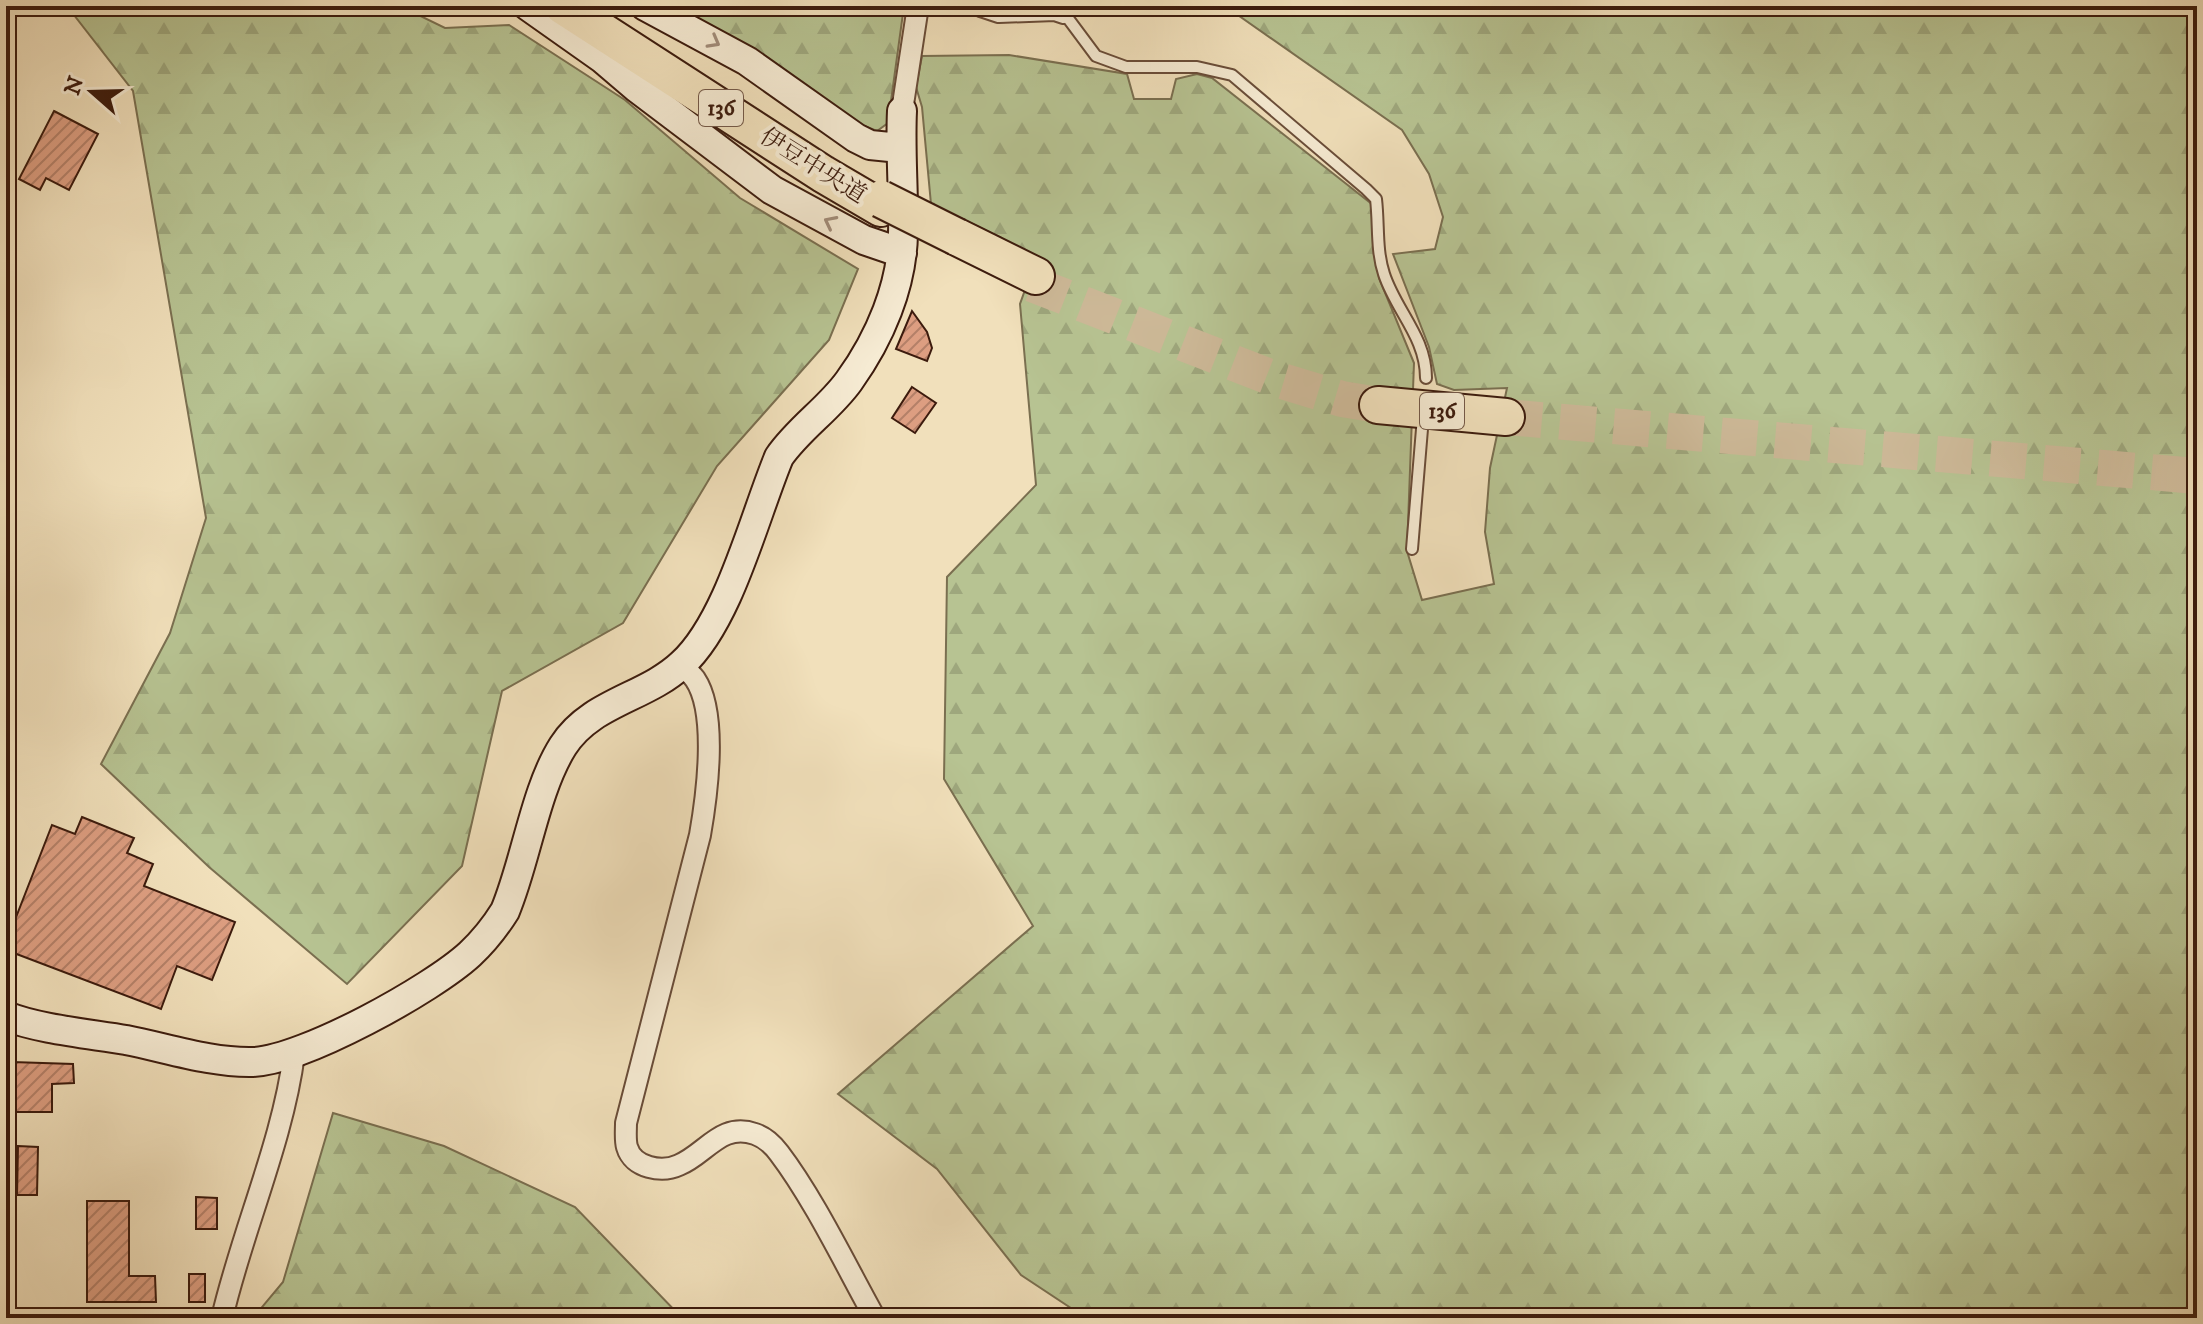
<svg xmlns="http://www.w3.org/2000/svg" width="2203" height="1324" viewBox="0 0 2203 1324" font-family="'IM FELL DW Pica','Noto Serif JP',serif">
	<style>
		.forest { fill: url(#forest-firs); stroke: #7a6f50; stroke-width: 2 }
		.building { fill: url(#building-hatch); stroke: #3c1b0d; stroke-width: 2 }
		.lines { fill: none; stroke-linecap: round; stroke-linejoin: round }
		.highway-tunnel { stroke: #cdb998; stroke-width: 36; stroke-dasharray: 36 18; stroke-linecap: butt }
		.lane-casing { stroke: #694c38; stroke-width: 14 }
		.street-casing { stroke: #694c38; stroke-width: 24 }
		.secondary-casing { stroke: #3c1b0d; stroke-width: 32 }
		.highway-casing { stroke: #3c1b0d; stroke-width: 40 }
		.lane { stroke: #f6ebd3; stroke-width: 10 }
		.street { stroke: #f6ebd3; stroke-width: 20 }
		.secondary { stroke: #f6ebd3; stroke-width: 28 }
		.highway { stroke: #f1e0bb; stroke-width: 36 }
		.highway-bridge-casing { stroke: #3c1b0d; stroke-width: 40; stroke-linecap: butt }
		.highway-bridge { stroke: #f1e0bb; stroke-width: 36 }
		.oneway { stroke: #a28d7a }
		.labels { text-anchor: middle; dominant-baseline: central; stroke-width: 8; stroke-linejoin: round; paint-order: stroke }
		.shield { fill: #f6ebd3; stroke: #745948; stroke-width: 2 }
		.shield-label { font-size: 22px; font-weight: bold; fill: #3c1b0d }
		.street-label { font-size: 24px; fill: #3c1b0d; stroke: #f6ebd3 }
	</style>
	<defs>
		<pattern id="forest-firs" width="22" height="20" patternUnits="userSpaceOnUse" patternTransform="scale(2)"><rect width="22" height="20" fill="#b7c392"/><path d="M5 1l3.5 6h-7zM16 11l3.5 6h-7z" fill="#9ea77d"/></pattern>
		<pattern id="building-hatch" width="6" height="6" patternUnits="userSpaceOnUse" patternTransform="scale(2)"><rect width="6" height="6" fill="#dd9e81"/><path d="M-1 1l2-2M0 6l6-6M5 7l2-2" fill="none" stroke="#b48068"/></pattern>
	</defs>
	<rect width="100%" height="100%" fill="#f1e0bb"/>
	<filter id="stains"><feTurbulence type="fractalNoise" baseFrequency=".0025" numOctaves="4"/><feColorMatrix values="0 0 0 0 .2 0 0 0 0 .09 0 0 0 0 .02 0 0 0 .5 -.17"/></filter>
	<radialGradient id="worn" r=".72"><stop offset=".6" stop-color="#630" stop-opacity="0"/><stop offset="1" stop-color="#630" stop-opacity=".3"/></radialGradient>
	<!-- forest -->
	<path class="forest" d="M67 6H400L445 28 509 25 625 100 740 198 858 269 829 340 717 466 623 623 502 691 462 866 347 984 209 867 101 764 170 633 206 518 133 91Z
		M667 6H904L888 123 877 131 857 123Z
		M1225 6H2197V1318H1086L1021 1275 937 1169 838 1094 1033 926 944 779 947 577 1036 485 1020 304 1035 262 1000 237 931 204 922 107 916 87 922 56 1009 55 1127 74 1134 99H1171L1176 79 1197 74 1212 78 1373 205 1379 278 1414 363 1407 551 1422 600 1494 584 1485 532 1490 468 1507 388 1454 390 1437 384 1429 347 1393 254 1435 249 1443 217 1429 174 1402 130Z
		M333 1113 444 1146 575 1207 682 1318H253L283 1282Z"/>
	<!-- building -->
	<path class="building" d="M54 111 98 134 69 190 46 178 40 190 19 179Z
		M912 311 927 332 932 348 927 361 896 349Z
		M912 387 936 403 915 433 892 418Z
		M82 817 134 838 127 853 153 864 144 886 235 922 212 980 177 966 161 1009 6 950V943L52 825 75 834Z
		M12 1062 73 1064 74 1083 52 1084V1112H12Z
		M18 1146 38 1147 37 1195H17Z
		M196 1197 217 1198V1229H196Z
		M87 1201H129V1276H155L156 1302H87Z
		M189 1274H205V1302H189Z"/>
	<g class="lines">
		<!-- highway-tunnel -->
		<path class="highway-tunnel" d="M1032 284 1275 379 1342 399 1378 405
			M1506 417 2197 476"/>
		<defs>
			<path id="lane" d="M1064 13 1096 56 1126 67H1197L1232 75 1366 189 1376 199C1379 224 1376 250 1384 274 1396 311 1426 337 1426 378
				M1412 549 1423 417"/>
			<path id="street" d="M981 6 999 12 1055 10 1064 13
				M902 111 918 6
				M682 665C686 669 691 674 695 679 718 713 707 795 700 835L626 1123C626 1131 625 1140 627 1147 633 1168 662 1173 679 1165 706 1154 721 1122 755 1134 764 1137 773 1145 779 1153 814 1199 846 1266 875 1318
				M222 1318C242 1231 283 1141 294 1054"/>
			<path id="secondary" d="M528 6 603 59 637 88 772 190 864 240 902 253
				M645 6 747 61 856 138 870 145 900 148
				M6 1016C37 1029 91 1034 126 1040 167 1048 211 1063 253 1062 304 1060 432 989 470 954 484 941 495 927 505 911 526 861 535 790 563 746 591 702 646 698 682 664 729 621 754 517 779 457 799 428 829 409 849 381 880 338 902 286 903 234 904 193 900 152 902 111"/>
			<path id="highway" d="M563 6 823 174 881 208
				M957 237 1036 276
				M1378 405 1506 417"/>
		</defs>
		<!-- lane casing -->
		<use href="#lane" class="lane-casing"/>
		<!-- street casing -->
		<use href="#street" class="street-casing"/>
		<!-- secondary casing -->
		<use href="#secondary" class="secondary-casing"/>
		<!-- highway casing -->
		<use href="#highway" class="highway-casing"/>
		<!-- lane -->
		<use href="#lane" class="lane"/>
		<!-- street -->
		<use href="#street" class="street"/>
		<!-- secondary -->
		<use href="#secondary" class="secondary"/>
		<!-- highway -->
		<use href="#highway" class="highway"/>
		<defs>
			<path id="highway-bridge" d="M881 199 957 237"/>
		</defs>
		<!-- highway-bridge casing -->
		<use href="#highway-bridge" class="highway-bridge-casing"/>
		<!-- highway-bridge -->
		<use href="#highway-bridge" class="highway-bridge"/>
	</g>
	<!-- one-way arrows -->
	<defs><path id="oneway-chevron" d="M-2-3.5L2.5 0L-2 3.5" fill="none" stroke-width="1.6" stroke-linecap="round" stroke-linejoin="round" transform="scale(2)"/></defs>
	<g class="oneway">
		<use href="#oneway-chevron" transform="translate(714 42) rotate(29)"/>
		<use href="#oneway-chevron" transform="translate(830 222) rotate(-153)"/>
	</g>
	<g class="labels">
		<!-- shield labels -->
		<g class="shield">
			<rect x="699" y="90" width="44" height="36" rx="6"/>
			<rect x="1420" y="393" width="44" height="36" rx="6"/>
		</g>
		<g class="shield-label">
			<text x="721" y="108">136</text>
			<text x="1442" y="411">136</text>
		</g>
		<!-- street labels -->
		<g class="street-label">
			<text transform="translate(813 166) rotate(32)">伊豆中央道</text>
		</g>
	</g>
	<!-- margin -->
	<rect width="2203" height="1324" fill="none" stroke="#f1e0bb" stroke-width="32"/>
	<rect x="8" y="8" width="2187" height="1308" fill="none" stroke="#3c1b0d" stroke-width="4"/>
	<rect x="16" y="16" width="2171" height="1292" fill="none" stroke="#3c1b0d" stroke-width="2"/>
	<!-- north arrow -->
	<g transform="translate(92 92) rotate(290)" stroke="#f6ebd3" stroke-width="6" paint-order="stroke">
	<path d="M0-6L14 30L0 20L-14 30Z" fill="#3c1b0d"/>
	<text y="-12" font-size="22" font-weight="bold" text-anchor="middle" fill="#3c1b0d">N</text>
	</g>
	<rect width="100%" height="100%" filter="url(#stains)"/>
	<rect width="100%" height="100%" fill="url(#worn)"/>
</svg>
